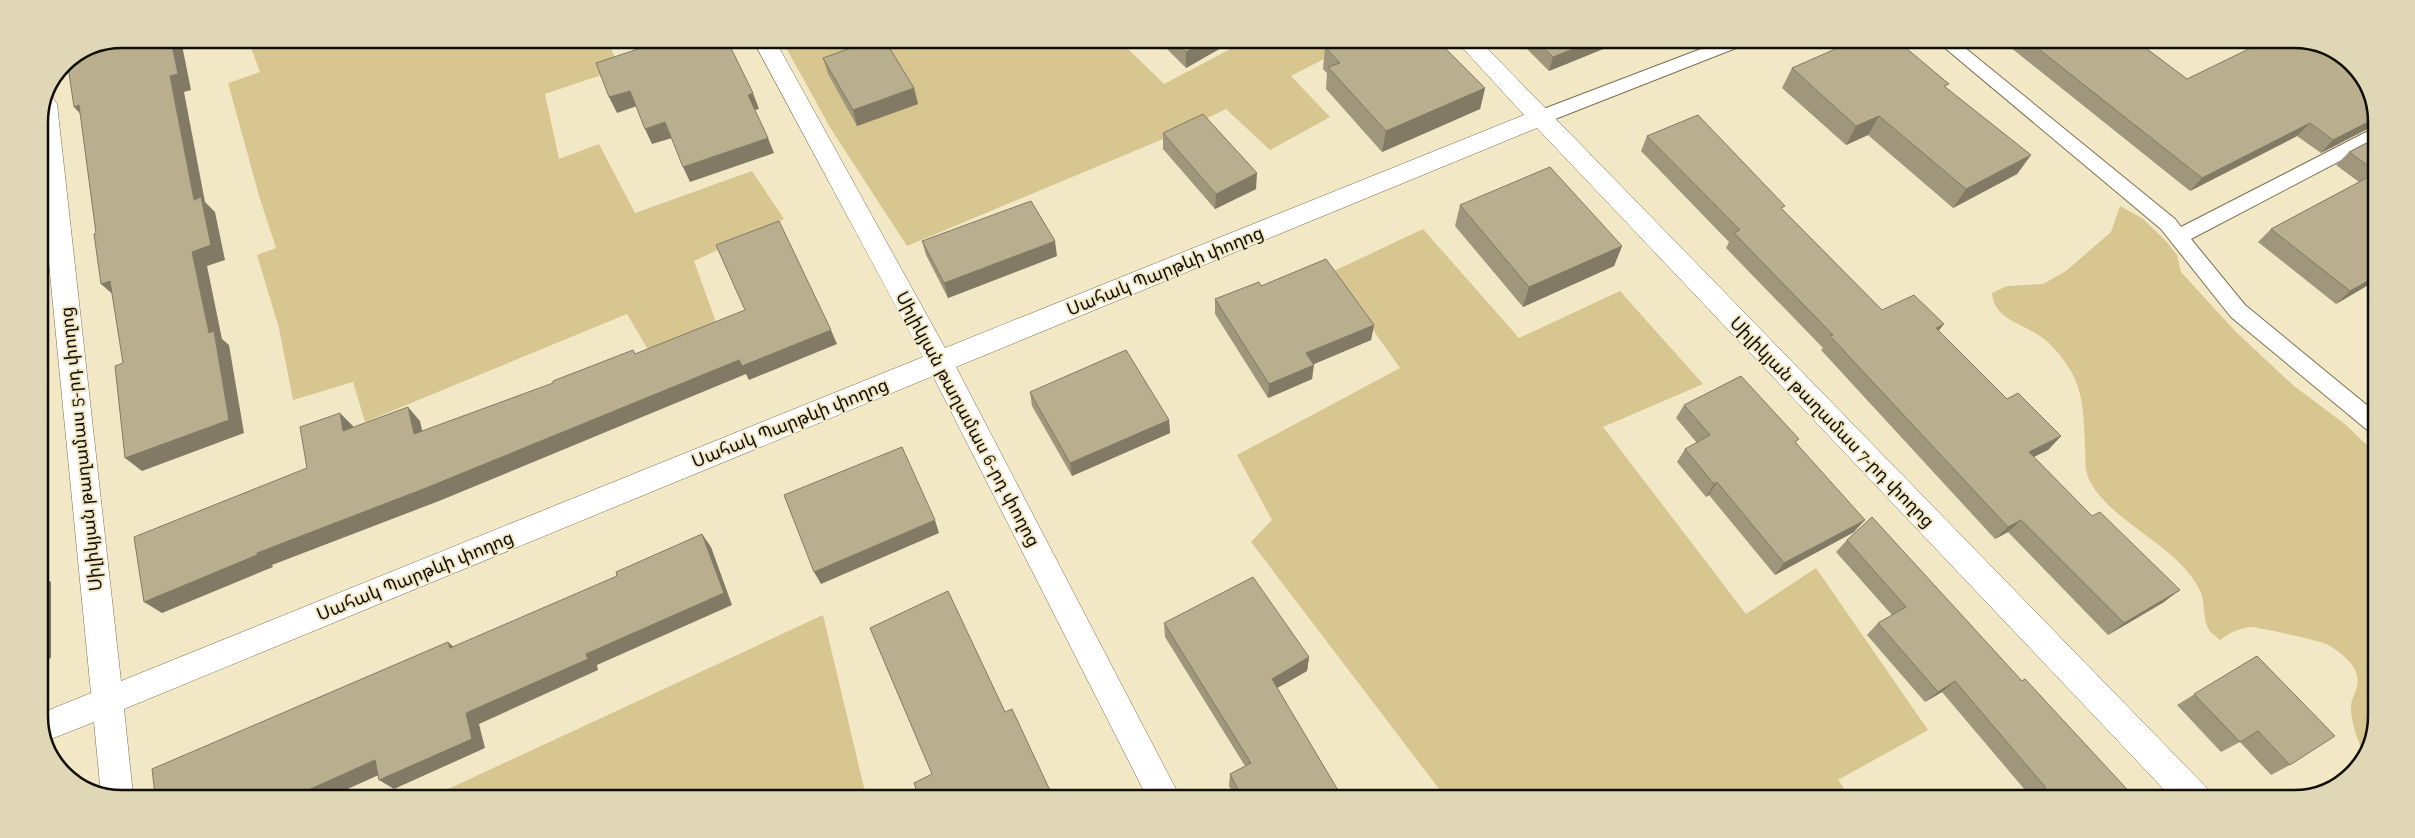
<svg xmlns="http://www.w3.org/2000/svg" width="2415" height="838" viewBox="0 0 2415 838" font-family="'Zilla Slab','Noto Sans Armenian',serif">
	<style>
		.green { fill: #d7c690 }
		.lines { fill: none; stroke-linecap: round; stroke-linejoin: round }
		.lane-casing { stroke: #7a7053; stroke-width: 2 }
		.street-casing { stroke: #7a7053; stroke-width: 1 }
		.lane { fill: #fff; fill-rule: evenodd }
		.street { fill: #fff; fill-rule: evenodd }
		.wall { fill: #9f967b }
		.shaded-wall { fill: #827a64 }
		.building { fill: #b9af8f; stroke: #827a64 }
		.labels { text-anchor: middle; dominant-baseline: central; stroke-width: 4; stroke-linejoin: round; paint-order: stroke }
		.street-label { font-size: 18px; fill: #110e04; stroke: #f2e8c6 }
		.rim { fill: none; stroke: #110e04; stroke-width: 2.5 }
	</style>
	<rect width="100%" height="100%" fill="#f2e8c6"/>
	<!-- green -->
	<path class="green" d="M784 44H1123L1164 84 1240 44H1353L1291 76 1330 117 1270 150 1226 109 1175 134 907 246 831 129Z
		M250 45H610L619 69 545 94 559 159 599 144 635 213 752 171 784 219 694 261 717 325 650 353 627 314 365 422 353 382 293 400 279 328 257 255 276 248 260 199 228 83 260 72Z
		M2120 206 2142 218 2165 240 2177 255 2181 272 2235 331 2294 386 2346 425 2374 452 2372 743 2364 753C2358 742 2350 719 2351 706 2352 695 2360 688 2357 676 2355 663 2338 650 2326 644 2320 641 2258 627 2251 627 2240 628 2229 633 2220 640 2217 637 2211 633 2209 630 2203 620 2205 606 2202 596 2200 589 2195 582 2191 576 2166 541 2104 516 2088 477 2084 467 2086 457 2085 447 2084 422 2084 395 2072 373 2064 359 2053 345 2040 336 2021 323 1994 319 1992 293L2007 286 2043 284 2066 271 2111 232Z
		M1423 229 1519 338 1620 291 1703 384 1603 427 1746 614 1816 568 1928 730 1838 780 1851 798H1446L1251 542 1272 520 1237 455 1400 368 1332 272Z
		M823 615 866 796H433Z"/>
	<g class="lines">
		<defs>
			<path id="lane" d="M1939 43H1959L2175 219 2181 227 2376 127V142L2191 239 2245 305 2374 411V432L2366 429 2231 317 2161 229Z
				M1714 44H1739L1736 48 1545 123 1539 124 1533 123 1530 118 1533 113Z"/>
			<path id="street" d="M755 44H777L945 348 1524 115 1459 44H1483L2207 788 2211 799H2173L1537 128 956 367 1180 797H1147L933 376 124 709 133 795H101L94 722 46 741 39 722V714L91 693 39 161V117L48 97 53 98 57 104 121 681 923 357Z"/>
		</defs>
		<!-- lane casing -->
		<use href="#lane" class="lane-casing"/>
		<!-- street casing -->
		<use href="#street" class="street-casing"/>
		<!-- lane -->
		<use href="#lane" class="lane"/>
		<!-- street -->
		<use href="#street" class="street"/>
	</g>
	<!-- wall -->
	<path class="wall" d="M2005 43H2139L2187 79 2376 116V126L2375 125 2321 153 2297 136 2190 191Z
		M1162 44H1228L1186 68Z
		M1522 44H1609L1608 47 1549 71Z
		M1325 47 1485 88 1480 109 1382 152 1326 89 1327 73 1323 69Z
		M823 58 914 88 918 104 857 126 828 74Z
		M1792 68 1946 88 2031 155 2017 174 1953 208 1868 135 1846 145 1782 88Z
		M1163 133 1256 189 1215 209 1163 149Z
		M1647 136 1783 210 1882 310 1938 331 2007 399 2061 436 2048 450 2034 457 2164 602 2108 635 2008 532 1995 539 1821 350 1823 348 1726 248 1729 242 1641 151Z
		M2376 138 2375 281 2336 304 2258 242 2271 229 2359 182 2336 165 2349 152Z
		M1460 205 1622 246 1614 266 1523 307 1455 226Z
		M922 241 1057 256 948 298 926 255Z
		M1261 286 1374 325 1371 340 1313 364 1312 379 1268 398 1215 314V299Z
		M1030 392 1169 420 1170 433 1072 476 1032 406Z
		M1684 405 1797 443 1854 532 1775 575 1709 495 1706 497 1677 462 1685 449 1697 443 1676 418Z
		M1847 540 2022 681 2136 799H2028L2031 797 1942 692 1925 702 1867 635 1878 623 1892 615 1836 552Z
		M1164 623 1309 657 1307 671 1277 688 1342 797H1235L1229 786 1230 774 1245 766 1165 637Z
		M2257 656 2290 765 2271 775 2240 742 2221 752 2177 705Z
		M2354 767 2344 782 2320 790Z"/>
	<!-- shaded-wall -->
	<path class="shaded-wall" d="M1200 44H1228L1186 68V52Z
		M1586 44H1609L1608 47 1549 71 1553 57Z
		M172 45H182L191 90 184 92 205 202 215 212 225 260 207 266 222 339 229 345 244 433 142 471 125 458 209 333 192 252 194 200 170 76Z
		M914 88 918 104 857 126 853 110Z
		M1485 88 1480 109 1382 152 1386 131Z
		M630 91 637 106 617 113 609 97Z
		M753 93 759 109 754 110 748 95Z
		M79 105 89 123 74 107Z
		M1879 116 1868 135 1846 145 1856 126Z
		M2376 118V124L2375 125 2321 153 2333 140Z
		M665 122 672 138 652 144 645 129Z
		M2310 123 2297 136 2190 191 2202 178Z
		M768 138 774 153 690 182 683 167Z
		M2031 155 2017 174 1953 208 1966 189Z
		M1257 173 1256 189 1215 209 1216 194Z
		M1055 241 1057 256 948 298 944 283Z
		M1622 246 1614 266 1523 307 1529 287Z
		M2375 277V281L2336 304 2350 291Z
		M110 281 117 298 101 284Z
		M1944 324 1933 338 1936 328Z
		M1374 325 1371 340 1305 368 1306 353Z
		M831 330 837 344 749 380 746 374 439 501 272 565 273 567 162 613 144 602 257 553 739 360Z
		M1314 365 1312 379 1268 398 1269 384Z
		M408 407 420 421 426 448 414 434Z
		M340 413 353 426 357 444 343 431Z
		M1169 420 1170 433 1072 476 1070 463Z
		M2061 436 2048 450 2016 465 2029 452Z
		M1717 482 1709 495 1706 497 1714 484Z
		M935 520 939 533 821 584 814 572Z
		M1865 520 1854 532 1775 575 1784 563Z
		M2021 520 2008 532 1995 539 2008 527Z
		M702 534 711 547 732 605 597 665 598 670 479 724 485 748 394 789 379 780Z
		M39 574 51 582V658L39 662Z
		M2180 590 2164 602 2108 635 2124 623Z
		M448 642 461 653 450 648Z
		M1309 657 1307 671 1270 692 1272 679Z
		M1955 681 1942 692 1925 702 1938 692Z
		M375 760 390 770 334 795H297Z"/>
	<!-- building -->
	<path class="building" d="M1849 43H1900L1949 84 1944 86 2031 155 1966 189 1879 116 1856 126 1792 68Z
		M2031 43H2139L2187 79 2261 43H2320L2359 71 2376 116V118L2333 140 2310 123 2202 178Z
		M653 44H729L753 93 748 95 768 138 683 167 665 122 645 129 630 91 609 97 596 63Z
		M862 44H887L914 88 853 110 823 58Z
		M1178 44H1200L1186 52Z
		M1332 44H1441L1485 88 1386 131 1328 67 1340 63 1325 47Z
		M1539 44H1586L1553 57Z
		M90 45H172L178 74 170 76 194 200 201 197 211 245 192 252 209 333 214 331 229 420 125 458 115 366 123 363 110 281 101 284 94 234 96 233 79 105 74 107 67 60 73 56 82 54V51Z
		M1203 114 1257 173 1216 194 1163 133Z
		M1698 115 1785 206 1781 208 1882 310 1914 295 1944 324 1936 328 2007 399 2018 393 2061 436 2029 452 2092 516 2100 512 2180 590 2124 623 2021 520 2008 527 1830 336 1833 335 1734 233 1740 230 1647 136Z
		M2376 138V171L2349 152Z
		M1550 167 1622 246 1529 287 1460 205Z
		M2376 173 2375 277 2350 291 2271 229Z
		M1031 201 1055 241 944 283 922 241Z
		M779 221 831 330 742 366 739 360 426 488 257 553V555L144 602 134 537 307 468 300 427 340 413 343 431 408 407 414 434 553 383V381L633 350 635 354 745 310 716 245Z
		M1326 259 1374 325 1306 353 1314 365 1269 384 1215 299 1259 282 1261 286Z
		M1126 350 1169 420 1070 463 1030 392Z
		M1741 376 1799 439 1795 442 1865 520 1784 563 1717 482 1714 484 1685 449 1710 435 1684 405Z
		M902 447 935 520 814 572 784 495Z
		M1872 517 2022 681 2025 679 2136 799H2030L2046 788 1955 681 1938 692 1878 623 1906 607 1847 540Z
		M702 534 724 593 586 654 588 659 466 713 472 739 379 780 375 760 297 795H155L152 769 448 642 450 648 617 576 616 572Z
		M1253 577 1309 657 1272 679 1342 797H1242L1230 774 1251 763 1164 623Z
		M948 591 1005 712 1012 709 1053 797H919L914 783 932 774 870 628Z
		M2257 656 2335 736 2290 765 2258 731 2240 742 2194 694Z
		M2348 776 2344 782 2335 785Z"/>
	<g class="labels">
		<!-- street labels -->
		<g class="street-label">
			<text transform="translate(1165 271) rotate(-22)">Սահակ Պարթևի փողոց</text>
			<text transform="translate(968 419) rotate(62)">Սիլիկյան թաղամաս 6-րդ փողոց</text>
			<text transform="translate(1832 422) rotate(46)">Սիլիկյան թաղամաս 7-րդ փողոց</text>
			<text transform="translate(790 423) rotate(-22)">Սահակ Պարթևի փողոց</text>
			<text transform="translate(81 449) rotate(-96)">Սիլիկյան թաղամաս 5-րդ փողոց</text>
			<text transform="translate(415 576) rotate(-22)">Սահակ Պարթևի փողոց</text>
		</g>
	</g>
	<!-- crop -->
	<path d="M0 0H2415V838H0ZM122 48H2294A74 74 0 0 1 2368 122V716A74 74 0 0 1 2294 790H122A74 74 0 0 1 48 716V122A74 74 0 0 1 122 48Z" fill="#e0d7b6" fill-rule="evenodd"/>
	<path class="rim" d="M122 48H2294A74 74 0 0 1 2368 122V716A74 74 0 0 1 2294 790H122A74 74 0 0 1 48 716V122A74 74 0 0 1 122 48Z"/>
</svg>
